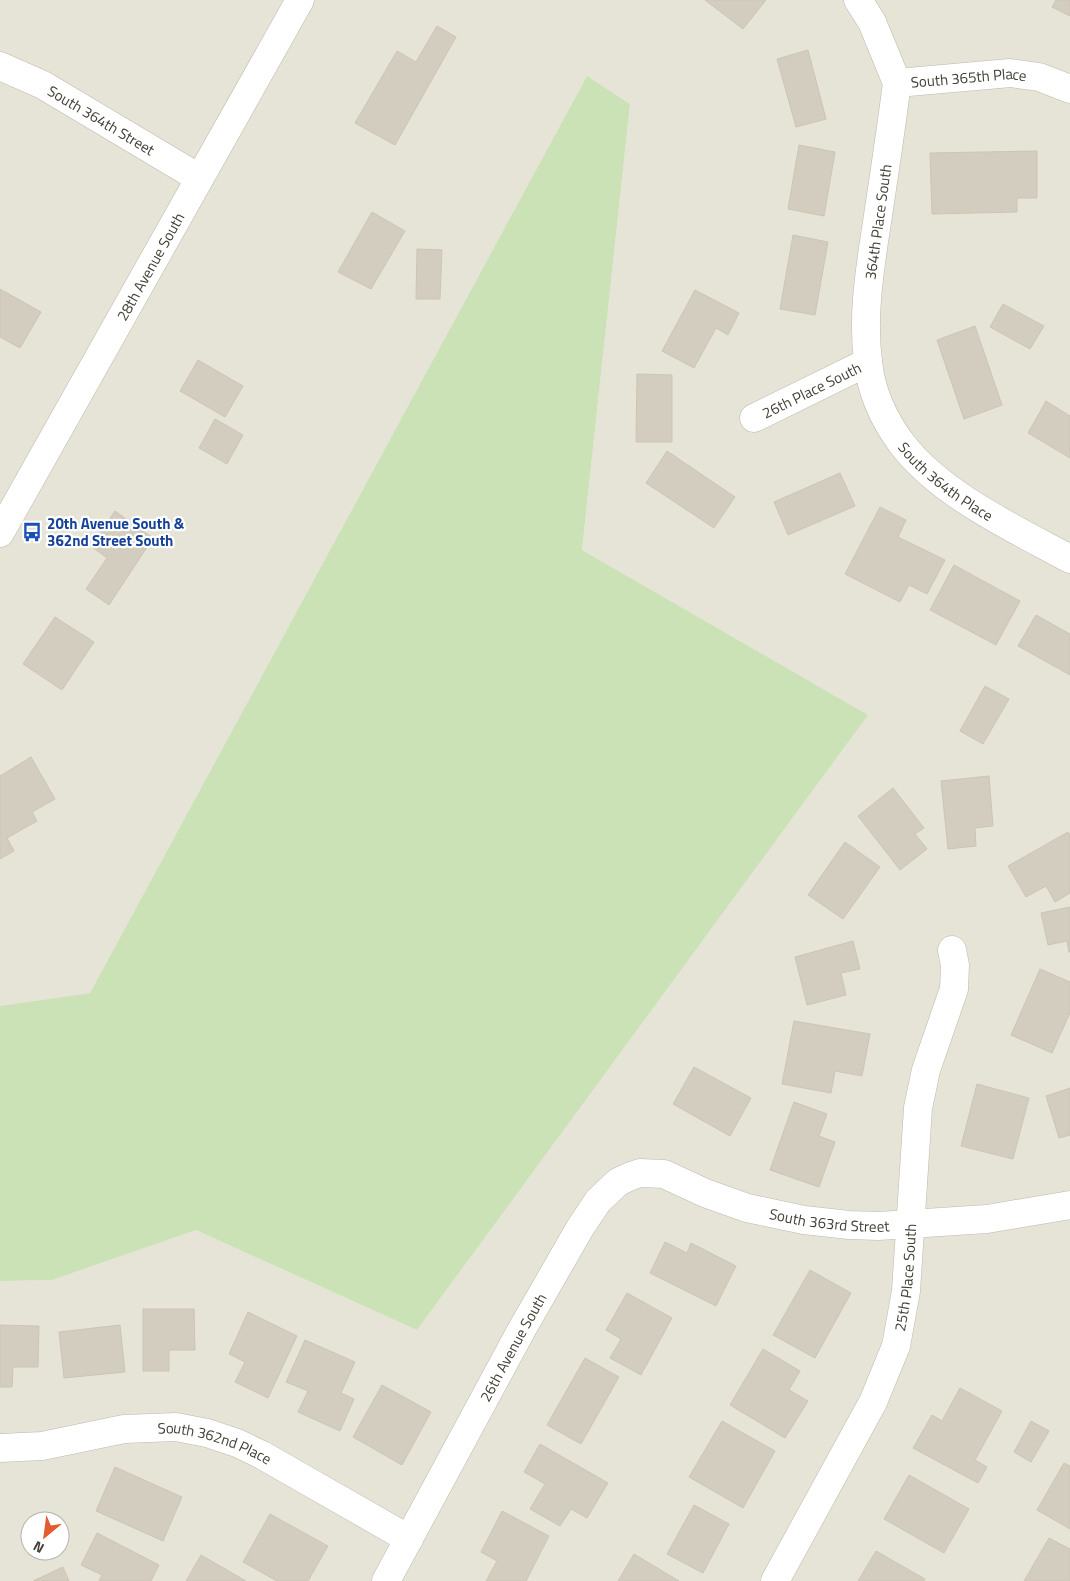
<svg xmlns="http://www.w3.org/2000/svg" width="1070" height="1581" viewBox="0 0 1070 1581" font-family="'Titillium Web',sans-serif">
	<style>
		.residential { fill: #e6e3d7; fill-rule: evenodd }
		.green { fill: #cae2b6 }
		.building { fill: #d3cdbf; stroke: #cdc5b3 }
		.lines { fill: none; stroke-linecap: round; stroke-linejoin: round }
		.minor-casing { stroke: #bdb9ac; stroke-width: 29 }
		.tertiary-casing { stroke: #bdb9ac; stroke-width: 29 }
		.minor { stroke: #fff; stroke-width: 28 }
		.tertiary { stroke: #fff; stroke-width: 28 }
		.labels { text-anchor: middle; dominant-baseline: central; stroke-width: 4.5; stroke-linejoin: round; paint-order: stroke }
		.street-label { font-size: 15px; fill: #454138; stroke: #fff }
		.transit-label { font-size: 15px; font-weight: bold; fill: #164399; stroke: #fff; text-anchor: start }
	</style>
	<rect width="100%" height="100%" fill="#f2f0e9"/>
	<!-- residential -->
	<path class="residential" d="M0 0H1070V1581H0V1281L52 1280 196 1230 417 1330 868 715 582 550 630 104 587 76 90 993 0 1006ZM30 1521H60V1551H30Z"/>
	<!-- green -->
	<path class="green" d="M587 76 630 104 582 550 868 715 417 1330 196 1230 52 1280 0 1281V1006L90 993Z"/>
	<!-- building -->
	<path class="building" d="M705 0H766L743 29Z
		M1056 0H1070V16L1052 7Z
		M437 26 456 37 395 145 355 123 397 51 416 62Z
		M808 50 826 119 796 127 777 59Z
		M799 145 835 152 824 216 788 209Z
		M1037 151V198H1017V212L932 214 930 153Z
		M372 212 405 231 371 289 338 272Z
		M793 235 828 242 815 315 780 309Z
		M417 249 442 250 440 299H416Z
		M0 289 41 312 20 348 0 337Z
		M695 290 739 313 728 335 716 328 694 368 662 351Z
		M1003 304 1044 326 1030 349 990 327Z
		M975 326 1002 405 964 419 937 340Z
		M198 360 243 386 225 417 180 391Z
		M637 374 672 375V442H636Z
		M1046 401 1070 416V458L1028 433Z
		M215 419 243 435 227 464 199 448Z
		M667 451 735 497 714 528 646 483Z
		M840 473 855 506 788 535 774 502Z
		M880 507 906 520 898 537 945 560 927 594 909 585 900 602 845 574Z
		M115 511 153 538 109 605 86 589 107 558 91 546Z
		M954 565 1020 601 996 645 930 610Z
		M1036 615 1070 634V675L1018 646Z
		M55 617 94 642 62 690 23 664Z
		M985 686 1009 699 983 744 960 731Z
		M31 757 55 799 32 812 37 821 7 838 14 851 0 859V776Z
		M989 776 993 826 975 828 976 846 948 849 941 781Z
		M893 788 924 828 915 834 927 849 900 870 858 816Z
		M1068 832 1070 835V893L1055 902 1046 886 1026 897 1008 866Z
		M845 842 880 867 843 919 808 895Z
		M1070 907V952H1069L1067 941 1048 945 1041 913Z
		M853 941 860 969 841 973 846 995 807 1005 795 957Z
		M1040 969 1070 982V1013L1052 1053 1011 1035Z
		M794 1021 870 1034 862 1076 835 1071 831 1093 782 1084Z
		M694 1067 751 1098 730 1136 673 1104Z
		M977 1084 1029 1098 1013 1159 961 1146Z
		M1070 1088V1135L1059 1138 1046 1096Z
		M794 1102 827 1114 819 1136 835 1142 819 1187 770 1170Z
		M665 1242 687 1253 691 1243 736 1266 716 1306 650 1273Z
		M810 1270 851 1293 815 1358 773 1335Z
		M627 1293 672 1318 641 1375 610 1358 621 1339 606 1330Z
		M143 1309H194L195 1350H169V1371H143Z
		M248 1312 297 1336 268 1398 235 1382 245 1362 229 1354Z
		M0 1325 39 1326 38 1367H13L12 1387H0Z
		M120 1325 125 1372 64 1378 59 1332Z
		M305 1340 355 1362 341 1393 354 1399 340 1431 298 1412 308 1391 286 1382Z
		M763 1349 800 1371 789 1390 808 1401 785 1438 730 1405Z
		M585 1358 619 1377 581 1444 547 1425Z
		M382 1385 431 1412 402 1465 353 1437Z
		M960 1388 1002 1411 975 1460 987 1467 978 1483 913 1448 932 1415 942 1421Z
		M722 1421 775 1451 743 1508 689 1477Z
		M1031 1421 1049 1431 1031 1462 1014 1452Z
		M540 1444 608 1483 587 1518 571 1509 560 1526 530 1509 545 1484 524 1472Z
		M1064 1463 1070 1466V1529L1037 1510Z
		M115 1467 182 1497 163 1541 96 1511Z
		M909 1475 969 1509 944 1553 884 1519Z
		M694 1505 729 1524 703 1573 667 1554Z
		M502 1511 549 1536 526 1581H486L497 1561 481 1552Z
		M270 1514 328 1546 308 1581H277L243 1562Z
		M97 1533 159 1565 151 1581H99L102 1575 81 1565Z
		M1049 1538 1070 1549V1581H1024Z
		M876 1551 925 1579 924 1581H858Z
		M634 1554 679 1581H618Z
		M201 1555 246 1581H186Z
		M63 1567 69 1581H33Z"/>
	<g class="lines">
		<defs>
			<g id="minor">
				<path id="s1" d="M858 0 872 22 897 83 1010 73 1039 77 1070 89"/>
				<path id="s2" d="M0 66 43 85 199 178"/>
				<path id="s3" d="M897 83C891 129 884 176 877 222 870 268 862 315 868 361 871 392 884 420 902 444 941 495 1015 529 1070 559"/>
				<path id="s4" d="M754 418 868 362"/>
				<path id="s5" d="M0 1448 42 1446 124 1429 176 1427 207 1433 237 1443 262 1455 409 1539"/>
				<path id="s6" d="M386 1581 522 1329 580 1228 598 1201 618 1182 631 1176 640 1173 664 1174 705 1193 747 1208 804 1220 849 1225 878 1226 987 1219 1070 1205"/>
				<path id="s7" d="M775 1581 873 1402 896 1346 906 1291 918 1108 926 1070 954 989 955 965 952 950"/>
			</g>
			<g id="tertiary">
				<path id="s8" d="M0 533 300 0"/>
			</g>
		</defs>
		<!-- minor casing -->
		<use href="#minor" class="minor-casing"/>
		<!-- tertiary casing -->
		<use href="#tertiary" class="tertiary-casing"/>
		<!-- minor -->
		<use href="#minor" class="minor"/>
		<!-- tertiary -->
		<use href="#tertiary" class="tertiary"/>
	</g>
	<!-- icons -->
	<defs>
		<symbol id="bus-bare" viewBox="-9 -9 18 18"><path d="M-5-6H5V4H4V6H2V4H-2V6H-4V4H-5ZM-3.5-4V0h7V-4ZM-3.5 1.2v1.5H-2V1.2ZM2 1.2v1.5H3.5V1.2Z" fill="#1a4fb4" stroke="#fff" stroke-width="2.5" paint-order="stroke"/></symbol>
	</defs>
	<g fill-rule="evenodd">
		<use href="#bus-bare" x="18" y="518" width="28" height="28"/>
	</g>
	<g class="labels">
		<!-- street labels -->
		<g class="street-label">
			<text stroke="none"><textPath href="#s1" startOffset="164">South 365th Place</textPath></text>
			<text stroke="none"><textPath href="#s2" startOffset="115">South 364th Street</textPath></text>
			<text transform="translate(878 222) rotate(-82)">364th Place South</text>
			<text stroke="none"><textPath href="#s8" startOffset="306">28th Avenue South</textPath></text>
			<text stroke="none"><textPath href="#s4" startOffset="64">26th Place South</textPath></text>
			<text stroke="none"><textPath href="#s3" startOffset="429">South 364th Place</textPath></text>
			<text stroke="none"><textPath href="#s6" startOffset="684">South 363rd Street</textPath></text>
			<text stroke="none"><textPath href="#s7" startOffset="334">25th Place South</textPath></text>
			<text stroke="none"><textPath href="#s6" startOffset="266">26th Avenue South</textPath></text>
			<text stroke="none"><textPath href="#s5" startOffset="219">South 362nd Place</textPath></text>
		</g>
		<!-- transit labels -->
		<g class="transit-label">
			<text x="47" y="523">20th Avenue South &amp;<tspan x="47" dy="17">362nd Street South</tspan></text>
		</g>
	</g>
	<!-- north arrow -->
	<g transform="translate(45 1536) rotate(209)"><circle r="24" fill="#ffffff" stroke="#b5b3af"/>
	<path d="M0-4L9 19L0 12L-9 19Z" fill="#e35c2f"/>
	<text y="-8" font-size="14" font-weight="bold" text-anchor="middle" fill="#454138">N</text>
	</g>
</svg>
